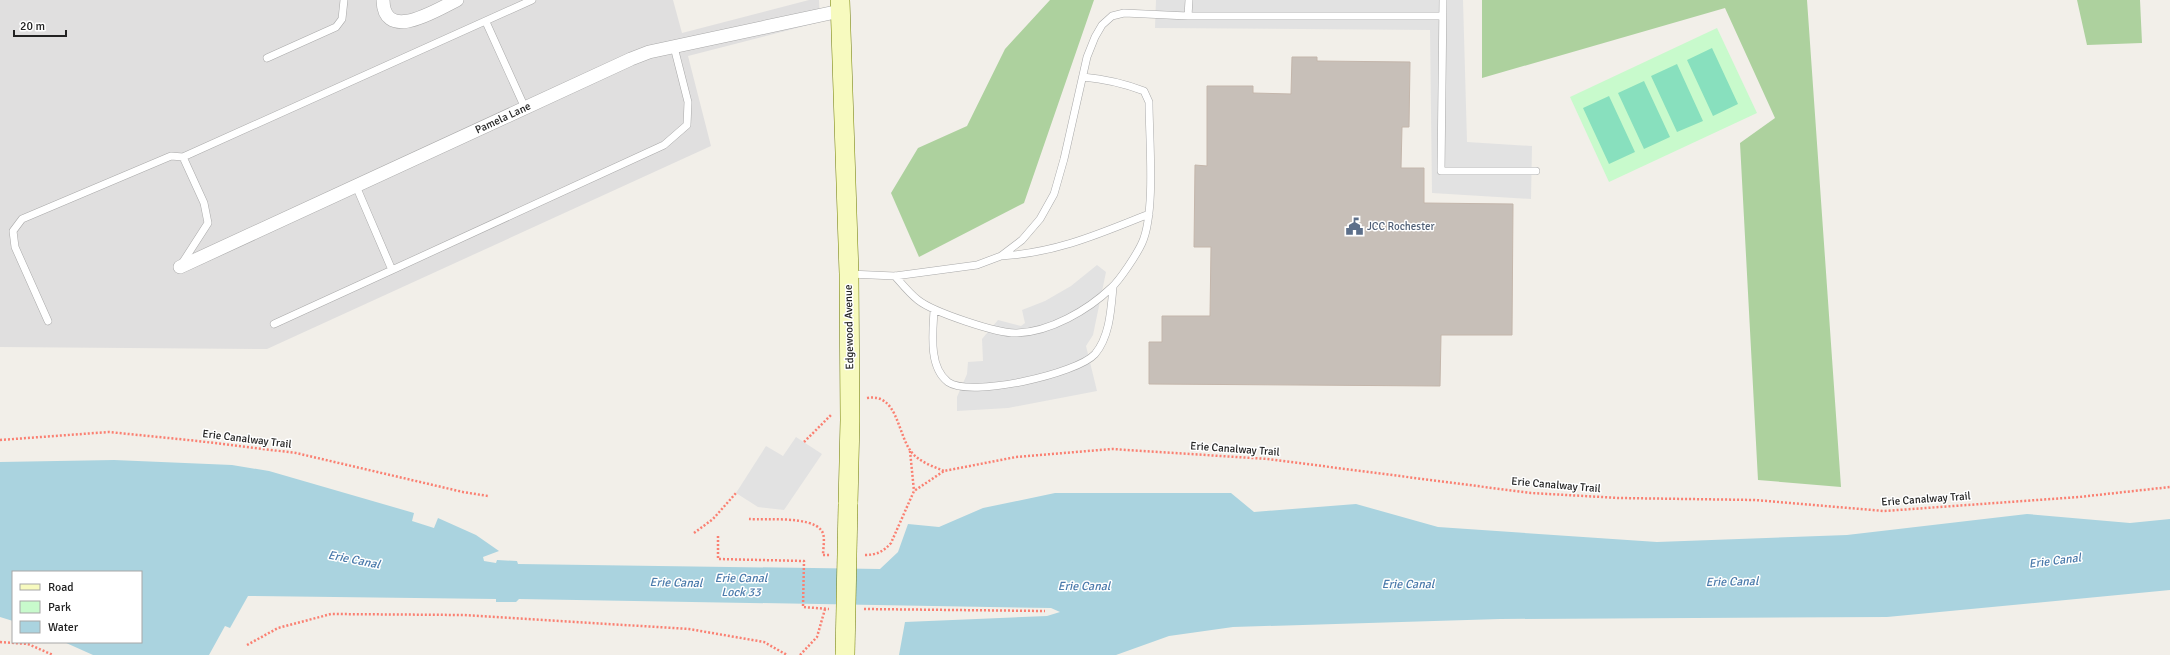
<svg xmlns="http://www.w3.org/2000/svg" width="2170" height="655" viewBox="0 0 2170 655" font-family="Signika,sans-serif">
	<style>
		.residential { fill: #e0dfdf }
		.forest { fill: #add19e }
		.park { fill: #c8facc }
		.pitch { fill: #88e0be }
		.parking { fill: #e2e2e2 }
		.water { fill: #aad3df }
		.building { fill: #c7bfb8; stroke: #c4b6ab }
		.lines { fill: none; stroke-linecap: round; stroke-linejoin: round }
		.lane-casing { stroke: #a9a9a9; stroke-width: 8 }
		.street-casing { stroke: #a9a9a9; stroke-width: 14 }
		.secondary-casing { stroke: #707d05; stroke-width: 20 }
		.path { stroke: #fa8072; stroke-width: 2.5; stroke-dasharray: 2 2; stroke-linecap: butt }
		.lane { stroke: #fff; stroke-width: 7 }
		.street { stroke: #fff; stroke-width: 13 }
		.secondary { stroke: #f7fabf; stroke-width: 19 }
		.secondary-bridge-casing { stroke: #707d05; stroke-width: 20; stroke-linecap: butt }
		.secondary-bridge { stroke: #f7fabf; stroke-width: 19 }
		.labels { text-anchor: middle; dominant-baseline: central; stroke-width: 3; stroke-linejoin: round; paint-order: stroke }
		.street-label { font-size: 11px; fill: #222; stroke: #fff }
		.service-label { font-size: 11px; fill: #4e5e75; stroke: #fff; text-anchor: start }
		.water-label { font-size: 12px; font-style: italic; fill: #4a7aab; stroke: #fff }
	</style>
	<rect width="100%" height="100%" fill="#f2efe9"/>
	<!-- residential -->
	<path class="residential" d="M0 0H673L682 33 809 0H819L820 22 688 56 711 146 267 349 0 347Z"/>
	<!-- forest -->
	<path class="forest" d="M1050 0H1094L1024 203 919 257 891 193 918 148 967 126 1005 49Z
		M1482 0H1807L1841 487 1758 480 1740 143 1775 118 1725 8 1482 78Z
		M2077 0H2140L2142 43 2087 45Z"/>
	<!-- park -->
	<path class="park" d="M1717 28 1757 113 1609 182 1570 97Z"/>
	<!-- pitch -->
	<path class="pitch" d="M1712 48 1738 104 1713 116 1687 60Z
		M1677 64 1703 121 1677 132 1651 76Z
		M1644 81 1670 137 1644 149 1618 93Z
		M1609 96 1635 152 1609 164 1583 108Z"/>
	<!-- parking -->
	<path class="parking" d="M1156 0H1463L1467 142 1532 146 1531 199 1432 193 1430 30 1155 28Z
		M1097 265 1106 272 1093 335 1086 346 1097 391 1008 408 957 411V397L967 374 968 362 983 361 982 339 998 320 1021 326 1025 323 1022 310 1045 301 1071 286Z
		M796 437 822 454 784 510 758 507 736 493 766 446 783 456Z"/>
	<!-- water -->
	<path class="water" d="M114 460 232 465 269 471 414 513 412 521 434 528 438 518 476 535 499 551 483 557 484 561 496 563 497 560 517 561 518 564 880 569 898 552 908 524 939 527 983 508 1055 493H1231L1254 512 1356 504 1438 527 1657 542 1847 535 2027 514 2130 523 2170 519V590L1887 617 1500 619 1233 627 1169 636 1116 655H899L905 622 1047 616 1060 612 1051 608 519 599 516 602H496V599L248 596 230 628 225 626 209 655H93L64 642H141V572H13V621L0 617V462Z"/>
	<!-- building -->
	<path class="building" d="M1292 57H1317V61L1410 62 1409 127H1402L1401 168H1424V203L1513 204 1512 335H1441L1440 386 1149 384V342H1162V316H1210L1211 247H1194L1195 165 1207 166V86H1253V93L1291 94Z"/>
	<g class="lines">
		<defs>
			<path id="lane" d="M1443 0 1441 171H1536
				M1188 16 1189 0
				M486 22 525 108
				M267 58 336 27 342 19 344 0
				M356 186 392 270 664 145 687 125 688 102 674 47
				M1001 256C1056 253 1099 234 1149 214
				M181 265 208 223 204 203 183 157 532 0
				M849 274 895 276 977 265 1001 256 1022 240 1040 219 1054 194 1064 159 1087 57 1095 37 1102 25 1112 16 1124 13 1188 16H1442
				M895 276C902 284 909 293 918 300 933 312 998 334 1017 333 1050 332 1088 310 1111 288 1120 280 1137 254 1142 243 1156 212 1149 138 1149 102L1144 91C1123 83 1105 79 1083 77
				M934 310C933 331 928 367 948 382 970 398 1077 374 1095 354 1110 336 1111 309 1113 287
				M48 321 15 247 13 231 22 219 171 156 183 157
				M274 324 392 270"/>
			<path id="street" d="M383 0C384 44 438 9 457 0
				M180 267 631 59 649 52 840 11"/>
			<path id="secondary" d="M840 0 849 274 850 420 848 504"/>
		</defs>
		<!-- lane casing -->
		<use href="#lane" class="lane-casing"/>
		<!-- street casing -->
		<use href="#street" class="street-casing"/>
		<!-- secondary casing -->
		<use href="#secondary" class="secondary-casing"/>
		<!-- path -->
		<path class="path" d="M867 398C897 393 897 431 910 450 917 461 932 466 944 471
			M0 440 109 432 198 441 296 453 463 492 488 496
			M804 442 831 415
			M910 451 914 491
			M749 519C766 520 810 516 821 530 826 535 823 548 823 555H830
			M694 533 713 519 736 493
			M718 536V559L804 561 803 607 829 609
			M865 555C876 555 883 552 891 543L914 491 944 471 1016 457 1112 449 1268 459 1531 493 1619 498 1755 500 1884 511 2079 497 2170 487
			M864 609 1045 611
			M0 642 28 644 53 655
			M247 645 278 628 331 614 463 615 689 629 764 642 787 655
			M800 655 817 637 825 609"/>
		<!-- lane -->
		<use href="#lane" class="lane"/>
		<!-- street -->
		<use href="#street" class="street"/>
		<!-- secondary -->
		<use href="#secondary" class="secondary"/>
		<defs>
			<path id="secondary-bridge" d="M845 655 848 504"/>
		</defs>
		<!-- secondary-bridge casing -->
		<use href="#secondary-bridge" class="secondary-bridge-casing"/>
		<!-- secondary-bridge -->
		<use href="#secondary-bridge" class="secondary-bridge"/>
	</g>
	<!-- icons -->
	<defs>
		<symbol id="civic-bare" viewBox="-9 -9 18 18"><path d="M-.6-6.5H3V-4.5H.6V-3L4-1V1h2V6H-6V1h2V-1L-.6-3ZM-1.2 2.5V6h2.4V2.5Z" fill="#5c6f8a" stroke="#fff" stroke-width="2.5" paint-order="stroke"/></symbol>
	</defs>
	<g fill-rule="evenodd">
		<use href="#civic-bare" x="1342" y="214" width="25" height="25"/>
	</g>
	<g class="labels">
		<!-- street labels -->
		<g class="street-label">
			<text transform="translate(503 118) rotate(-25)">Pamela Lane</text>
			<text transform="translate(849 327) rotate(-91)">Edgewood Avenue</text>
			<text transform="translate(247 439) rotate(7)">Erie Canalway Trail</text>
			<text transform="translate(1235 449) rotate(4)">Erie Canalway Trail</text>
			<text transform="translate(1556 485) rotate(5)">Erie Canalway Trail</text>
			<text transform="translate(1926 499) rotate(-4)">Erie Canalway Trail</text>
		</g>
		<!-- service labels -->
		<g class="service-label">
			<text x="1367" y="226">JCC Rochester</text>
		</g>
		<!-- water labels -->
		<g class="water-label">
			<text transform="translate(354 560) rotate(11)">Erie Canal</text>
			<text transform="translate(2055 561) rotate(-7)">Erie Canal</text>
			<text x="741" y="578">Erie Canal<tspan x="741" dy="14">Lock 33</tspan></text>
			<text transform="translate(1732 582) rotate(-1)">Erie Canal</text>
			<text transform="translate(676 583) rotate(1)">Erie Canal</text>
			<text x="1408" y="584">Erie Canal</text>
			<text x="1084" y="586">Erie Canal</text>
		</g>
	</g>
	<!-- legend -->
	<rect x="12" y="571" width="130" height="72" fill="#ffffff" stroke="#a7a7a7"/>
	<rect x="20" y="584" width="20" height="6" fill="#f7fabf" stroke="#a7a7a7"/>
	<text x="48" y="591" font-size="12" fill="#222222">Road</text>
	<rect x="20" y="601" width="20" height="12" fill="#c8facc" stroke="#a7a7a7"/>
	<text x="48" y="611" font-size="12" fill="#222222">Park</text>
	<rect x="20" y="621" width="20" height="12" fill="#aad3df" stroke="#a7a7a7"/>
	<text x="48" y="631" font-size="12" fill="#222222">Water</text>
	<!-- scale -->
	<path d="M14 30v6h52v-6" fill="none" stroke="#222222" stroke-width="2"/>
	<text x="20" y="30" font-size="12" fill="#222222" stroke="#ffffff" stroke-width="3" paint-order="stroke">20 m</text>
</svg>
